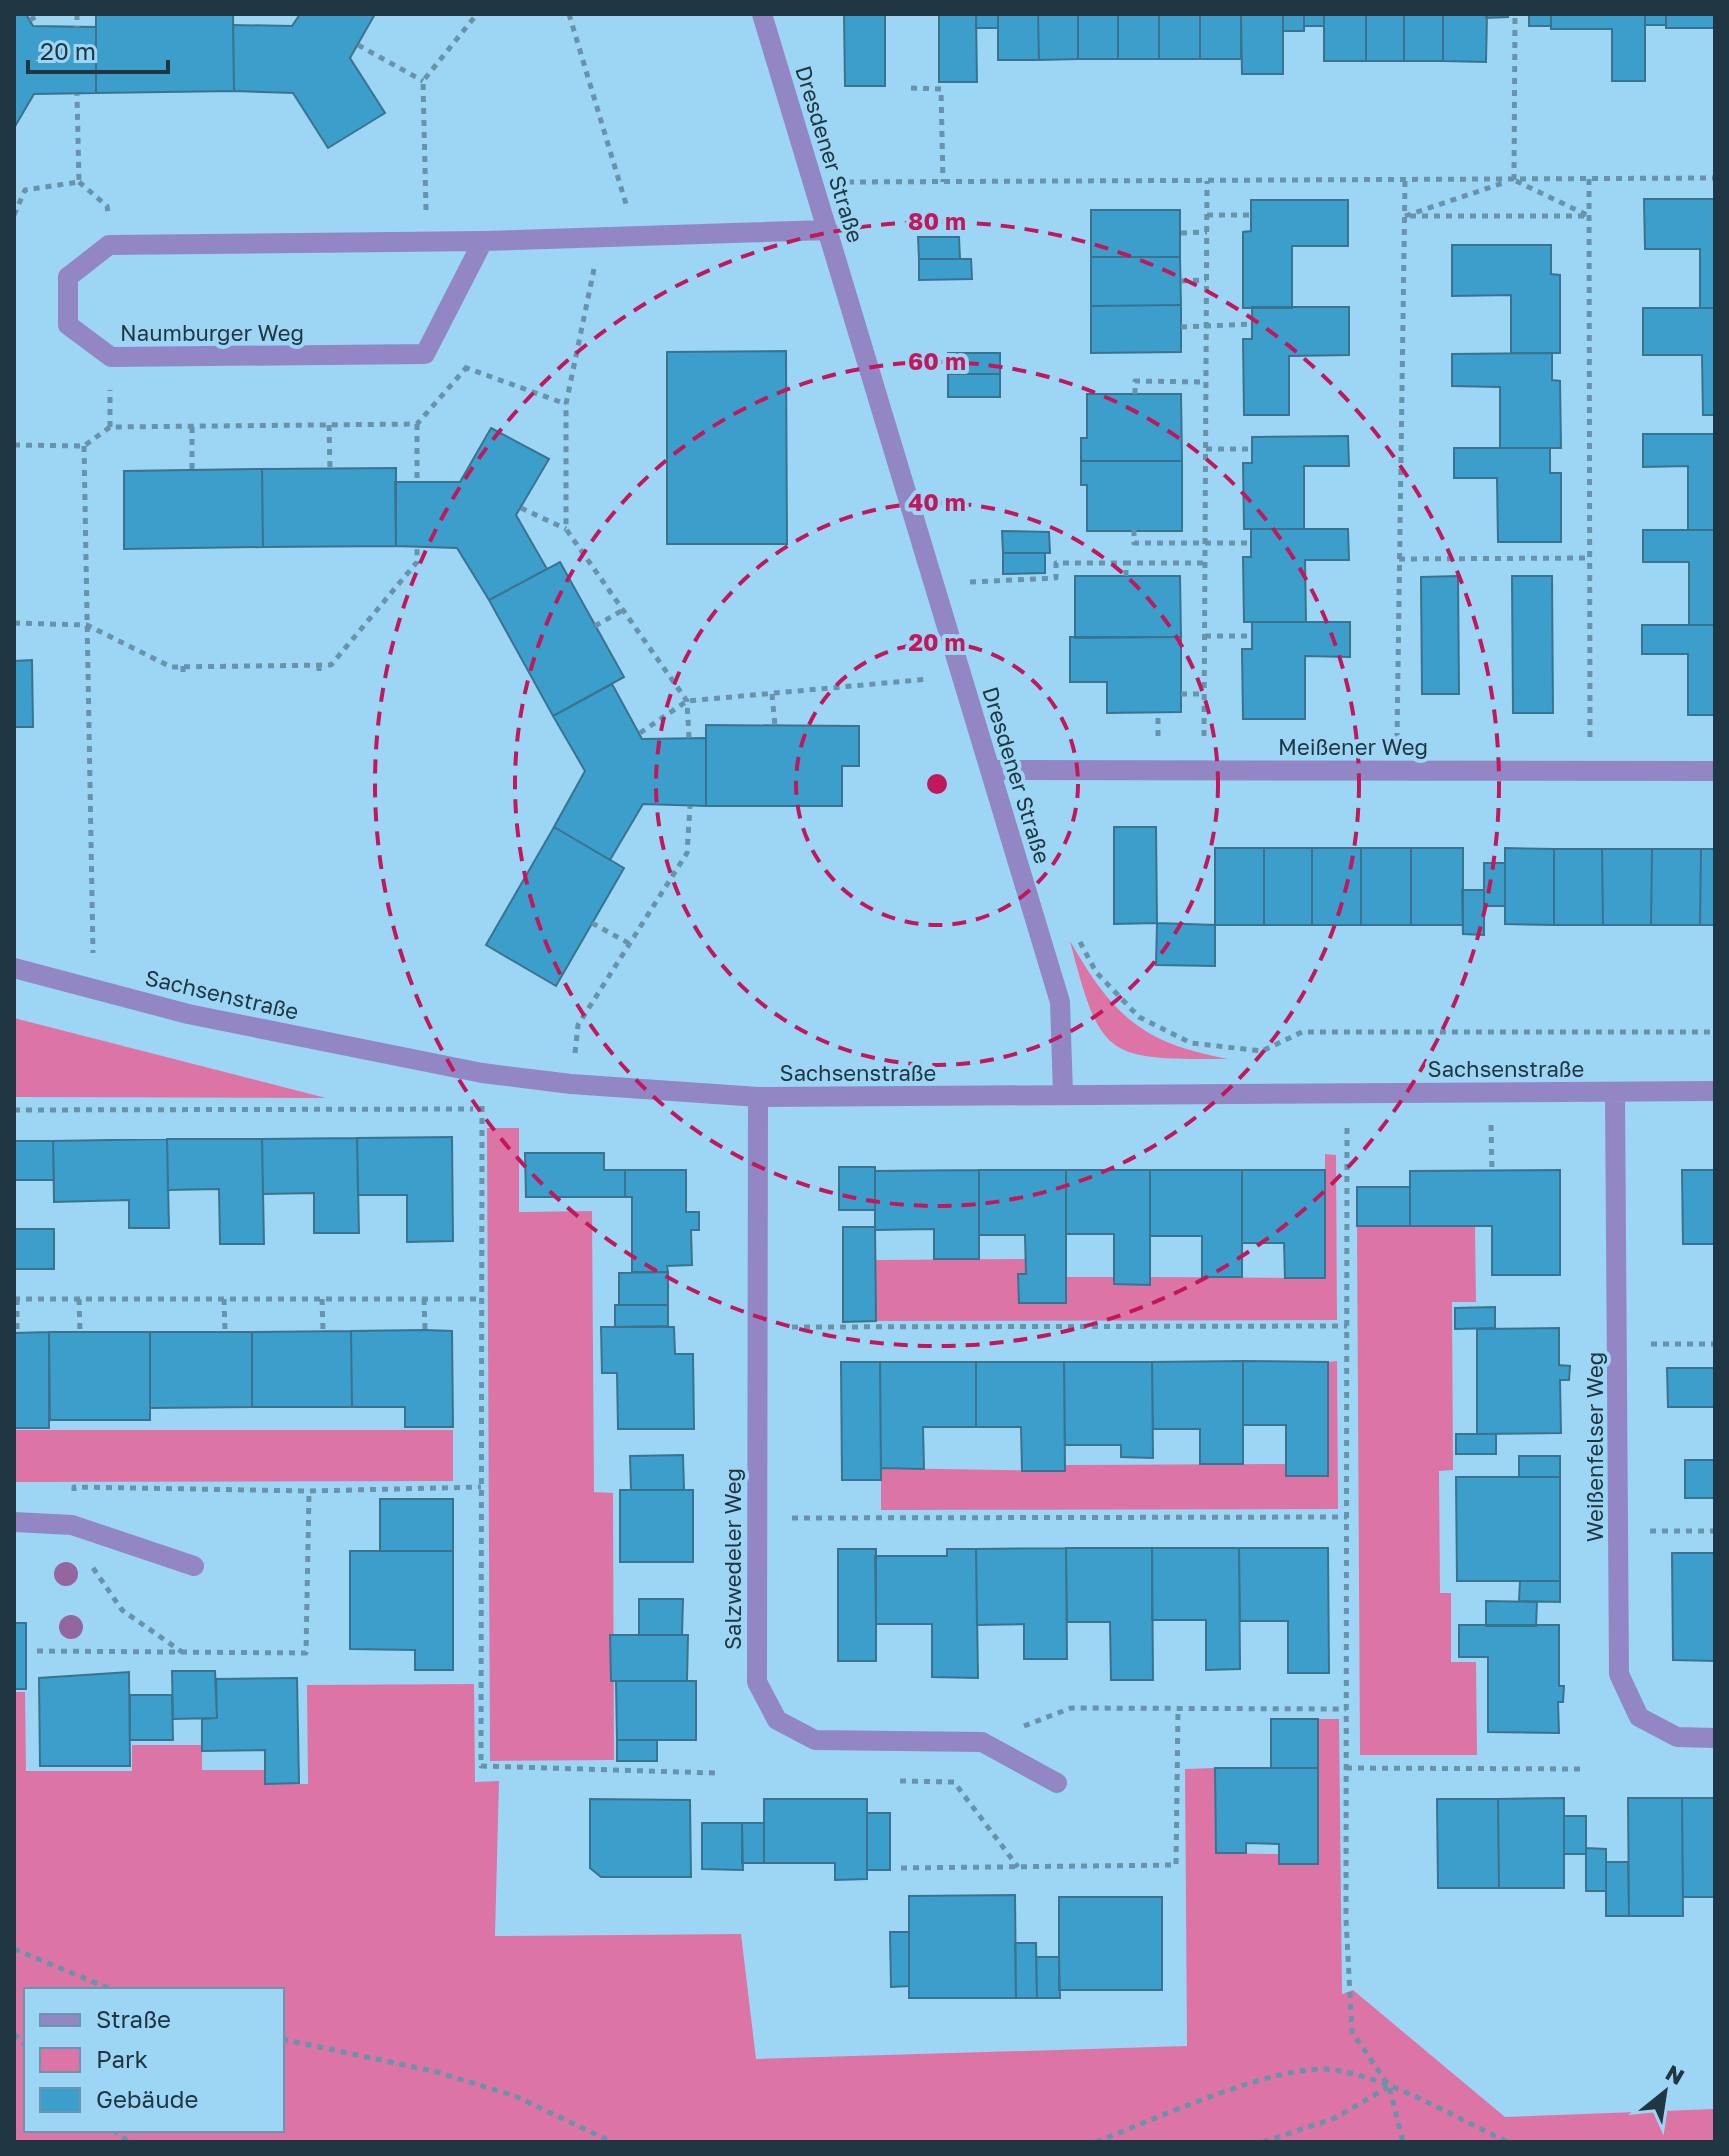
<svg xmlns="http://www.w3.org/2000/svg" width="1729" height="2156" viewBox="0 0 1729 2156" font-family="'Golos Text',sans-serif">
	<style>
		.green { fill: #dc75a5; fill-rule: evenodd }
		.building { fill: #3b9ecb; stroke: #3b738e; stroke-width: 2 }
		.lines { fill: none; stroke-linecap: round; stroke-linejoin: round }
		.path { stroke: #6893aa; stroke-width: 5; stroke-dasharray: 6 6; stroke-linecap: butt }
		.minor { stroke: #9287c4; stroke-width: 20 }
		.tree { fill: #94669f }
		.ring { fill: none; stroke: #c2185b; stroke-width: 4; stroke-dasharray: 14 10 }
		.labels { text-anchor: middle; dominant-baseline: central; stroke-width: 8; stroke-linejoin: round; paint-order: stroke }
		.street-label { font-size: 22px; fill: #203743; stroke: #9dd6f5 }
		.centre { fill: #c2185b; stroke: #9dd6f5; stroke-width: 4 }
		.ring-label { font-size: 24px; text-anchor: middle; font-weight: bold; fill: #c2185b; stroke: #9dd6f5; stroke-width: 8; stroke-linejoin: round; paint-order: stroke }
	</style>
	<rect width="100%" height="100%" fill="#9dd6f5"/>
	<!-- green -->
	<path class="green" d="M1070 941C1113 1016 1142 1043 1228 1059 1107 1059 1101 1061 1070 941Z
		M14 1018 326 1098 14 1097Z
		M487 1128H519V1212L592 1211 594 1492 613 1493 614 1760 490 1761Z
		M1325 1154 1336 1155 1337 1320 876 1321V1260L1025 1259 1026 1274 1018 1275 1019 1303H1066V1277H1114L1115 1284 1150 1285V1277L1325 1278Z
		M1357 1227H1475L1476 1302H1452L1453 1470 1439 1471 1440 1593H1451V1662H1476L1477 1755H1360Z
		M1337 1361 1338 1509 881 1510V1468L1064 1471 1065 1465 1286 1464 1328 1476V1362Z
		M14 1430H453V1481L14 1482Z
		M474 1684 475 1782 499 1781 495 1936 741 1934 756 2059 1187 2046 1185 1769 1215 1768 1216 1853 1279 1854V1864H1318V1719H1339L1342 1994 1353 1990 1505 2117 1715 2109V2142H14V1692H25L26 1771H132V1745H202V1770H264L265 1784H308L307 1685ZM26 1990H282V2130H26Z"/>
	<!-- building -->
	<path class="building" d="M14 14H26L33 26 96 27V93L34 94 14 128Z
		M96 14H233L234 91 96 93Z
		M300 14H375L350 58 385 113 328 148 293 93 234 91 233 25 292 26Z
		M844 14H885V86H845Z
		M939 14H976L977 82H939Z
		M976 14H998V28H976Z
		M998 14H1038L1039 60H998Z
		M1038 14H1078V59L1039 60Z
		M1078 14H1118V59H1078Z
		M1118 14H1159V59H1118Z
		M1159 14H1200V59H1159Z
		M1200 14H1241V59H1200Z
		M1241 14H1283V74H1242Z
		M1283 14H1304V31H1283Z
		M1304 14H1324V26H1304Z
		M1324 14H1366V61H1324Z
		M1366 14H1404V61H1366Z
		M1404 14H1443V61H1404Z
		M1443 14H1487L1486 62 1443 61Z
		M1487 14H1508V17L1486 18Z
		M1529 14H1551V26H1529Z
		M1551 14H1645V81H1612V29H1551Z
		M1645 14H1666V25H1645Z
		M1666 14H1715V28H1666Z
		M1644 199H1715V308H1700V249H1645Z
		M1251 200H1348V246H1292V308H1243V232L1251 231Z
		M1091 210H1180V257H1091Z
		M918 237H959L960 259H919Z
		M1452 245H1551V274L1560 275V353H1511V295L1452 296Z
		M1091 257H1180L1181 305 1091 306Z
		M919 259H971L972 279 919 280Z
		M1181 305V352L1091 353V306Z
		M1252 307H1349V355L1289 356V415H1244L1243 339H1252Z
		M1643 308H1715V415H1703L1702 355H1643Z
		M786 351 787 544H667V352Z
		M948 353H1000V374H948Z
		M1552 353V380L1560 381 1561 448H1500V387L1452 386V354Z
		M948 374H1000V397H948Z
		M1087 394H1181L1182 461H1081V438H1087Z
		M491 428 549 459 516 515 547 569 489 600 457 548 396 546 395 482H460Z
		M1643 434H1715V530H1688V466L1643 467Z
		M1348 436 1349 466H1304V529H1244L1243 463H1252V437Z
		M1454 448H1550V473H1561V542H1498L1497 478H1454Z
		M1081 461H1182V531H1087V485H1081Z
		M396 468V546L263 547 262 469Z
		M262 469 263 547 124 549V471Z
		M1251 529H1348L1349 560H1305L1306 622H1244L1243 557H1251Z
		M1643 530H1715V625H1689V562H1643Z
		M1002 531 1049 532 1050 553H1003Z
		M1003 553H1045V573L1003 574Z
		M560 562 624 677 553 716 489 600Z
		M1075 576H1180L1181 637 1075 638Z
		M1458 576 1459 694H1422L1421 577Z
		M1512 576H1552L1553 713H1513Z
		M1252 622H1350V657L1305 656V719H1243L1242 649H1252Z
		M1642 625H1715V715H1688V654H1642Z
		M1070 637H1181V712L1107 713V682H1070Z
		M32 660 33 727H14V661Z
		M612 684 642 739 706 738V806L643 804 610 860 554 827 585 771 553 716Z
		M706 725 859 726V766H842V806H706Z
		M554 827 624 868 556 986 486 945Z
		M1114 827H1156L1157 923 1114 924Z
		M1215 848H1264V925H1215Z
		M1264 848H1312V925H1264Z
		M1312 848H1361V925H1312Z
		M1361 848H1411V925H1361Z
		M1411 848H1463V925H1411Z
		M1505 848 1554 849V925L1505 924Z
		M1554 849H1602L1603 925H1554Z
		M1602 849H1652L1651 925H1603Z
		M1652 849H1701L1700 925H1651Z
		M1701 849H1715V925H1700Z
		M1484 863H1505V906H1484Z
		M1462 890H1484V935L1463 934Z
		M1157 923 1215 925V966L1156 965Z
		M452 1137 453 1241 407 1242V1195H358L357 1138Z
		M357 1138 359 1233H314V1193L263 1194 262 1139Z
		M167 1139H262L264 1244H220L219 1189 168 1190Z
		M167 1139 169 1228H129V1200L54 1202 53 1141Z
		M14 1141H53L54 1180H14Z
		M525 1153H604V1170H625V1197H526Z
		M839 1167H875V1210H839Z
		M625 1170H686V1212H699V1230H691L692 1265 667 1266 668 1272H632V1197H625Z
		M979 1170V1259H934V1229L875 1230V1171Z
		M979 1170H1066V1303H1019L1018 1274H1026L1025 1235H979Z
		M1066 1170H1150V1285L1114 1284V1234H1066Z
		M1150 1170H1242V1277H1202V1236H1150Z
		M1242 1170H1325V1278H1285L1284 1243H1242Z
		M1560 1170V1275H1492V1226H1410V1171Z
		M1682 1170H1715V1244H1683Z
		M1357 1187H1410V1226H1357Z
		M843 1227H875L876 1321 843 1322Z
		M14 1229H54V1269H14Z
		M668 1272V1305H619V1273Z
		M615 1305H668V1326L615 1327Z
		M1495 1307V1328L1455 1329V1308Z
		M601 1327H674L675 1354H693L694 1429H618L617 1373H602Z
		M1559 1328V1365L1570 1366 1569 1380H1560L1561 1433 1477 1434V1329Z
		M425 1330 452 1331 453 1427H405V1407H352L351 1331Z
		M351 1331 352 1407H252V1332Z
		M49 1332V1428H14V1333Z
		M49 1332H150V1420H50Z
		M150 1332H252V1407L150 1408Z
		M1243 1361 1328 1362V1476H1286V1425H1243Z
		M1243 1361V1464H1200V1429H1153L1152 1362Z
		M841 1362H880L881 1480H842Z
		M880 1362H976V1427H923L924 1469 881 1468Z
		M976 1362H1064L1065 1471H1022L1021 1427H976Z
		M1064 1362H1152L1153 1458 1121 1457V1445H1065Z
		M1667 1368H1715V1407H1668Z
		M1456 1434H1496V1454H1456Z
		M683 1455 684 1490H631L630 1456Z
		M1519 1456H1560V1477H1519Z
		M1685 1460H1715V1498H1685Z
		M1456 1477H1560V1581H1457Z
		M620 1490H693V1562H620Z
		M380 1499H453V1551H380Z
		M1066 1548 1067 1659H1024V1624L977 1625 976 1549Z
		M1066 1548H1152L1153 1680H1111L1110 1622H1067Z
		M1152 1548H1239L1240 1669 1206 1670V1620H1152Z
		M1239 1548H1328L1329 1673H1288V1621H1240Z
		M838 1549H876V1661H838Z
		M947 1549H976L978 1678 932 1677V1624H876L875 1556H947Z
		M350 1551H453V1670H415V1650L350 1649Z
		M1672 1553H1715V1661L1673 1660Z
		M1520 1581H1560V1602L1519 1601Z
		M639 1599H683L682 1635H639Z
		M1486 1601 1537 1602 1536 1626H1486Z
		M14 1623H26V1689H14Z
		M1459 1625H1559V1686H1564L1563 1702H1558L1559 1733 1488 1732V1657H1459Z
		M610 1635H688L687 1681H611Z
		M172 1671H215L217 1718 173 1719Z
		M129 1672 130 1766H40L39 1678Z
		M297 1678 299 1783 265 1784V1750L202 1751V1719L217 1718 216 1679Z
		M616 1681H696V1740H617Z
		M130 1695H172L173 1740H130Z
		M1271 1719H1318V1768H1271Z
		M617 1740H657V1761H617Z
		M1215 1768H1318V1864H1279V1844L1246 1843V1853H1216Z
		M1564 1798V1888H1499L1498 1799Z
		M1628 1798H1682L1683 1916H1629Z
		M1682 1798H1715V1897H1683Z
		M590 1799 690 1800 691 1877H601L590 1868Z
		M764 1799H867V1879L835 1880V1863H764Z
		M1437 1799H1498L1499 1888H1438Z
		M867 1813H890V1870H867Z
		M1564 1816H1586V1854H1564Z
		M702 1823H742L743 1870 702 1869Z
		M742 1823H764V1863H742Z
		M1586 1848 1606 1849V1891H1586Z
		M1606 1862H1628L1629 1916H1606Z
		M1015 1895 1016 1998H909V1896Z
		M1059 1897H1162V1990H1059Z
		M890 1932H909V1986L891 1987Z
		M1015 1943H1036L1037 1998H1016Z
		M1036 1957H1059L1060 1998H1037Z"/>
	<g class="lines">
		<!-- path -->
		<path class="path" d="M77 14V27
			M569 14 626 204
			M30 20 40 14
			M358 45 423 81
			M911 88 941 89 943 182
			M1589 179 1590 738
			M1514 180 1515 14
			M1516 181 1589 216
			M79 182 107 206 108 212
			M848 182 1715 178
			M426 210 423 81 477 14
			M14 215 25 190 79 182 77 94
			M1207 215H1251
			M1405 216 1506 182
			M1410 216H1584
			M1181 233 1207 232
			M594 269 566 404V529L687 701 689 739
			M1181 281 1206 280
			M1181 327 1252 324
			M464 367 566 404
			M1135 394V381L1206 382
			M417 424V482
			M329 425 330 469
			M110 427V390
			M192 427V470
			M14 445 84 446 110 427 417 424 466 368
			M84 446 93 953
			M1206 449H1252
			M521 508 566 529
			M1134 530V543H1251
			M1399 559 1590 558
			M1126 576V563H1205
			M970 582 1056 578V563H1126
			M14 623 87 625 171 667 331 665 417 562V548
			M595 626 623 610
			M1205 636H1252
			M319 665V675
			M183 666V676
			M772 694 775 726
			M1181 694H1204
			M640 733 687 701 929 679
			M1158 736V713
			M1204 736 1207 181
			M1397 739 1405 180
			M592 923 630 944
			M1080 942 1096 972 1139 1017 1191 1043 1262 1051 1302 1032H1715
			M575 1053 578 1025 687 853 690 806
			M482 1106 481 1766 715 1773
			M14 1110 473 1109
			M1491 1125 1492 1171
			M1347 1128 1346 1919 1352 2032 1389 2086 1403 2142
			M14 1299H481
			M17 1299V1333
			M79 1299 80 1333
			M224 1299 225 1332
			M322 1299 323 1331
			M424 1299 425 1330
			M792 1327 1347 1326
			M1651 1344H1715
			M74 1491V1487L309 1491 481 1487
			M792 1518 1347 1517
			M1650 1531H1715
			M93 1568 122 1610 182 1652
			M37 1651 306 1653 309 1491
			M1024 1726 1071 1708 1346 1709
			M1346 1768 1583 1769
			M900 1781 954 1782 1018 1867
			M901 1868 1176 1865 1178 1709
			M14 1949 113 1990
			M14 2034 26 2046
			M282 2039 437 2072 515 2096 612 2142
			M113 2130 129 2142
			M1096 2142C1151 2121 1280 2061 1334 2070 1394 2079 1453 2117 1508 2142
			M1263 2142 1335 2118 1388 2087"/>
		<!-- minor -->
		<path class="minor" d="M762 14 1060 1002 1063 1094
			M483 241 425 354 111 357 68 325V277L109 245 483 241 828 230
			M991 770 1715 771
			M14 968 188 1014 482 1073 571 1084 758 1097 1715 1091
			M1615 1092 1619 1674 1639 1717 1677 1737 1715 1738
			M758 1097 757 1682 777 1720 815 1740 982 1742 1057 1783
			M14 1522 72 1525 194 1566"/>
	</g>
	<!-- trees -->
	<g class="tree">
		<circle cx="66" cy="1574" r="12"/>
		<circle cx="71" cy="1627" r="12"/>
	</g>
	<!-- distance rings -->
	<g class="ring">
		<circle cx="937" cy="784" r="141"/>
		<circle cx="937" cy="784" r="281"/>
		<circle cx="937" cy="784" r="422"/>
		<circle cx="937" cy="784" r="562"/>
	</g>
	<g class="labels">
		<!-- street labels -->
		<g class="street-label">
			<text transform="translate(830 154) rotate(73)">Dresdener Straße</text>
			<text x="212" y="332">Naumburger Weg</text>
			<text x="1353" y="746">Meißener Weg</text>
			<text transform="translate(1017 775) rotate(73)">Dresdener Straße</text>
			<text transform="translate(222 994) rotate(13)">Sachsenstraße</text>
			<text x="1506" y="1068">Sachsenstraße</text>
			<text x="858" y="1072">Sachsenstraße</text>
			<text transform="translate(1594 1447) rotate(-90)">Weißenfelser Weg</text>
			<text transform="translate(732 1559) rotate(-90)">Salzwedeler Weg</text>
		</g>
	</g>
	<circle cx="937" cy="784" r="12" class="centre"/>
	<g class="ring-label">
		<text x="937" y="230">80 m</text>
		<text x="937" y="370">60 m</text>
		<text x="937" y="511">40 m</text>
		<text x="937" y="651">20 m</text>
	</g>
	<!-- border -->
	<rect width="1729" height="2156" fill="none" stroke="#203743" stroke-width="32"/>
	<!-- legend -->
	<rect x="24" y="1988" width="260" height="144" fill="#9dd6f5" stroke="#6b96ae" stroke-width="2"/>
	<rect x="40" y="2014" width="40" height="12" fill="#9287c4" stroke="#6b96ae" stroke-width="2"/>
	<text x="96" y="2028" font-size="24" fill="#203743">Straße</text>
	<rect x="40" y="2048" width="40" height="24" fill="#dc75a5" stroke="#6b96ae" stroke-width="2"/>
	<text x="96" y="2068" font-size="24" fill="#203743">Park</text>
	<rect x="40" y="2088" width="40" height="24" fill="#3b9ecb" stroke="#6b96ae" stroke-width="2"/>
	<text x="96" y="2108" font-size="24" fill="#203743">Gebäude</text>
	<!-- north arrow -->
	<g transform="translate(1665 2092) rotate(30)" stroke="#9dd6f5" stroke-width="6" paint-order="stroke">
	<path d="M0-6L14 30L0 20L-14 30Z" fill="#203743"/>
	<text y="-12" font-size="22" font-weight="bold" text-anchor="middle" fill="#203743">N</text>
	</g>
	<!-- scale -->
	<path d="M28 60v12h140v-12" fill="none" stroke="#203743" stroke-width="4"/>
	<text x="40" y="60" font-size="24" fill="#203743" stroke="#9dd6f5" stroke-width="6" paint-order="stroke">20 m</text>
</svg>
